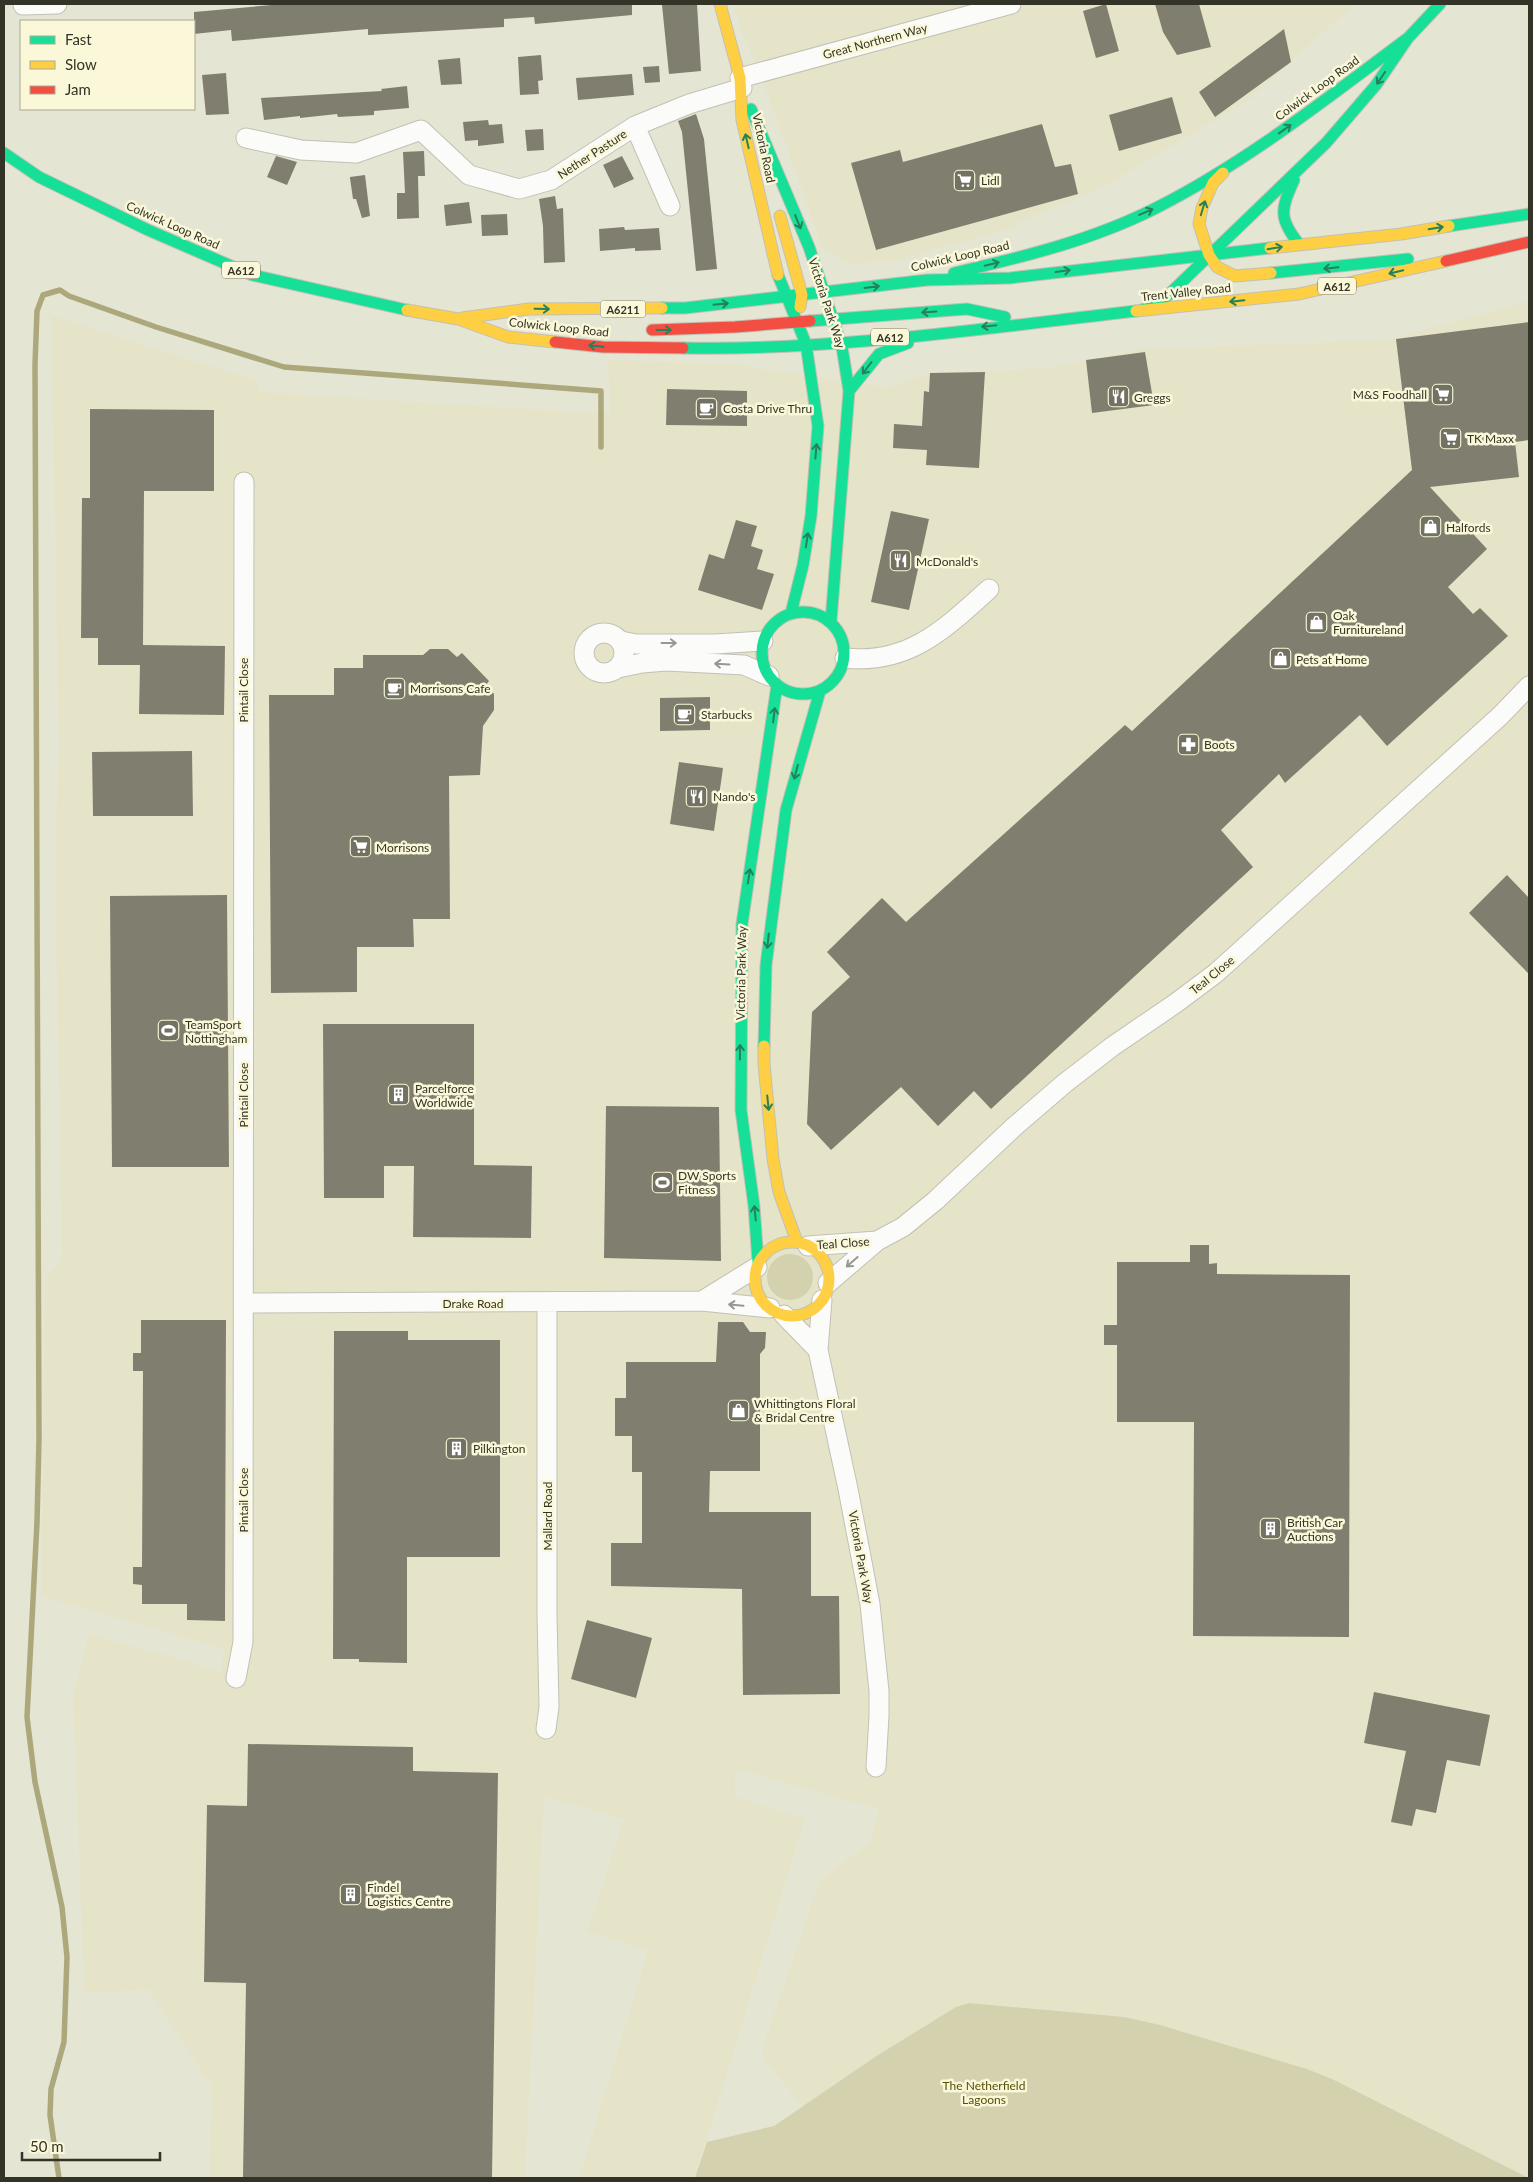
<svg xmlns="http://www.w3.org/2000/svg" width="1533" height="2182" viewBox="0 0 1533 2182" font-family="Lato,sans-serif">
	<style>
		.built { fill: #e6e4c8 }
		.green { fill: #d3d1ae }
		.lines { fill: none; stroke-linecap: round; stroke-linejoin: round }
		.stream { stroke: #aca87b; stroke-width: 5.5 }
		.building { fill: #807f6f }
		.street-casing { stroke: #c2c1b4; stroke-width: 21 }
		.fast-casing { stroke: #c2c1b4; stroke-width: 13 }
		.slow-casing { stroke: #c2c1b4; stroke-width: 13 }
		.jam-casing { stroke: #c2c1b4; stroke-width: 13 }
		.street { stroke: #fbfbf9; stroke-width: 19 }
		.fast { stroke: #16e098; stroke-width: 11 }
		.slow { stroke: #ffcf43; stroke-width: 11 }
		.jam { stroke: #f24e42; stroke-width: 11 }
		.oneway { stroke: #26815a }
		.oneway2 { stroke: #989790 }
		.labels { text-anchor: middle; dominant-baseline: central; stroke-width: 5; stroke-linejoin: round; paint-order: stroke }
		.shield { fill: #faf8d9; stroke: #6f6e5c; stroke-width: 1 }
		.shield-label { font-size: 11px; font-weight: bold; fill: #343327 }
		.street-label { font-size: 12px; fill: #343327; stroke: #faf8d9 }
		.poi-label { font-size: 12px; fill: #343327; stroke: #faf8d9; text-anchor: start }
		.park-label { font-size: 12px; fill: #575007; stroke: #faf8d9 }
	</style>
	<rect width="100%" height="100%" fill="#e5e5d4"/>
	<!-- built -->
	<path class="built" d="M734 4H1355L1250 99 1124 175 1074 200 1033 216 1008 229 899 260 850 264 822 247 776 117 740 25Z
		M1529 301V2177L1332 2079 1307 2069 1160 2025 1124 2017 970 2003 956 2007 875 2057 802 2107 764 2059 762 2054 764 2043 820 1880 871 1843 879 1809 735 1769V1797L805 1819 695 2178H579L648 1950 587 1932 624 1819 544 1797 525 2178H209L212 2087 148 1989 110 1992 84 1991 73 1694 89 1634 194 1663 221 1673 224 1649 41 1596 45 1279 62 1259 55 856 59 748 51 315 258 381 259 392 610 414 608 360 730 364 887 387 930 373 994 371 1054 367 1141 349 1386 340Z"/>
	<!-- green -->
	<path class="green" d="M767 1277a23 23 0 1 1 46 0a23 23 0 1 1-46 0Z
		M969 2003 1124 2017 1160 2025 1307 2069 1332 2079 1529 2178H695L707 2142 774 2126 875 2057 956 2007Z"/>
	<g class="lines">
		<!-- stream -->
		<path class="stream" d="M59 2178 50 2115 51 2089 64 2042 67 1957 62 1907 35 1782 27 1717 37 1522 39 1439 35 364 37 311 43 295 60 290 69 296 156 327 284 367 601 391V447"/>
	</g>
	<!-- building -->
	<path class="building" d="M283 4H632V15L535 24 534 17 504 19V27L368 35V29L232 41 231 30 194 34V12Z
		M671 4H697L701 71 669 74 662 5Z
		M1106 4 1119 51 1096 58 1083 11Z
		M1155 4H1199L1211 47 1177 55 1163 32Z
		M1284 29 1291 62 1215 117 1199 92Z
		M541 55 543 80 538 81 539 94 520 95 518 57Z
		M460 58 462 84 441 85 438 60Z
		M659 66 660 82 645 83 643 67Z
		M226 73 229 114 206 115 202 75Z
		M632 74 634 95 578 100 576 78Z
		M407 86 409 108 374 111V115L338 117 337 114 300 118V116L264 120 261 98 382 91 381 89Z
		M1172 97 1182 133 1119 151 1109 115Z
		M696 114 704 139 717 269 696 271 682 132 678 121Z
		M488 120 489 125 502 124 504 143 478 146V140L465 141 463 122Z
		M1042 124 1055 167 1071 164 1078 194 876 250 851 163 900 150 903 162Z
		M543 129 544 150 527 151 525 130Z
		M424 151 425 176H418L419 218 397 219V193H405L403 152Z
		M276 156 297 162 287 185 267 177Z
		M622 156 634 179 614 188 603 165Z
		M365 175 370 216 362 218 356 199H353L350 178V177Z
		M555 196 557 209 563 208 565 262 544 263 543 226 539 199Z
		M469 202 472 223 446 226 444 205Z
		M507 214 508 235 482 236 481 215Z
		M624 227 625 230 659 228 661 250 635 251V248L600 251 599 229Z
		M1529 322V440L1515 442 1519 477 1430 487 1487 549 1448 587 1473 614 1480 608 1508 636 1387 746 1360 715 1285 783 1279 774 1221 830 1253 867 991 1109 974 1091 938 1126 901 1087 831 1150 807 1124 812 1012 850 977 827 952 882 898 906 922 1125 725 1132 731 1412 470 1396 339Z
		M1145 352 1154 405 1092 413 1086 360Z
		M985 372 979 468 926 465 927 450 893 448 894 424 922 426 924 391 929 392 930 373Z
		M667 389 747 391V426L666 425Z
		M90 409 214 410V491H144L143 645 225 646 224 715 139 714 140 665H98V638H81L82 498H90Z
		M891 511 929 519 909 610 871 602Z
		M736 520 757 526 751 546 763 550 757 569 774 574 762 610 698 590 709 554 724 559Z
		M430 649H448L457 657 462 653 489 681 486 685 494 694V710L483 726 480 775 449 776 450 919H413L414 947H357V992L271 993 269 695H334V668H363V655H423Z
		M710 697V730L660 731V698Z
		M192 751 193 816H93L92 752Z
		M679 762 723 768 714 831 670 824Z
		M1507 875 1529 898V974L1469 913Z
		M227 895 229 1167H112L110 896Z
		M323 1024H474V1165L532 1166 531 1238 413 1237 414 1166H384V1198H324Z
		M606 1106 719 1107 721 1261 604 1258Z
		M1190 1245H1209V1264L1217 1263V1274L1350 1275 1349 1637 1193 1636 1194 1422H1117V1345H1104V1325H1117V1262H1190Z
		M141 1320H226L225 1621 187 1620V1604H142V1585L133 1584V1567H142L143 1371H133V1353H141Z
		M718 1322H743L750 1332H766L765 1348 760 1354V1471H710L709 1512H811V1596H839L840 1694 743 1695 742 1589 611 1586V1543H642V1472H632V1436H615V1398H626V1362H716Z
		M334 1331H408V1340H500V1557H407V1663L359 1662V1659H333Z
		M587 1620 652 1638 636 1698 571 1679Z
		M1374 1692 1490 1715 1480 1766 1447 1760 1436 1813 1416 1809 1412 1826 1391 1822 1406 1751 1364 1743Z
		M248 1744 413 1747V1771L498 1773 492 2178H243L246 1983 204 1982 207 1805 247 1806Z"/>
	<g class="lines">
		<defs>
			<path id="street" d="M23 5 57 4
				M740 78 1011 4
				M635 126 670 206
				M246 138 301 150 356 153 421 130 469 175 519 189 551 180 635 126 689 104 742 88
				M584 653a20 20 0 1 1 40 0a20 20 0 1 1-40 0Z
				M621 641 636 644H715L763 641
				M845 658C908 665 945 629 989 589
				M618 668 642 663 666 661 744 665 769 676
				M808 1246 877 1241
				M828 1283 877 1241 903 1227 935 1201 1015 1126 1065 1083 1113 1046 1176 1003 1216 973 1500 716 1529 686
				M822 1300 818 1350 848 1489 870 1604 879 1691V1716L876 1767
				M702 1301 757 1267
				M245 1303 702 1301 770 1308
				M784 1315 818 1350
				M236 1678 243 1642 244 482
				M546 1729 549 1707 547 1615V1303"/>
			<path id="fast" d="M751 109 809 247 842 347 849 391 831 621
				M4 153 39 177 148 230 252 275 407 310
				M1294 180C1281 209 1278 218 1299 244
				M1449 226 1529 214
				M954 273C1023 257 1093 240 1156 208 1247 162 1327 98 1408 38
				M1271 273 1408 259
				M778 275 806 344 818 426 811 516 803 565 791 613
				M662 308H685L927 280 1010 278 1270 248
				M1142 310 1162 301 1326 143 1376 85 1408 38 1440 4
				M810 321 967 309 1005 317
				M683 348C833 351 986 328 1136 311
				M849 391 879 354 908 343
				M762 653a41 41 0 1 1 82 0a41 41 0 1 1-82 0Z
				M764 1046 766 965 786 810 820 691
				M758 1262 754 1206 741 1110 742 924 777 685"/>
			<path id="slow" d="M720 4 740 78 742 120 778 275
				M1223 173 1213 183 1202 208 1199 224 1209 255 1217 267 1235 276 1271 273
				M780 216 802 295 800 307
				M1270 248 1401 234 1449 226
				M407 310 458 319 508 337 555 342
				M1136 311 1299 294 1446 261
				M462 318 529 309 662 308
				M764 1046V1064L773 1159 779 1192 797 1242
				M755 1279a37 37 0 1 1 74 0a37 37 0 1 1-74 0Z"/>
			<path id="jam" d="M1446 261 1529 242
				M652 330 735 327 810 321
				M555 342 603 347 683 348"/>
		</defs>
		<!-- street casing -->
		<use href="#street" class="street-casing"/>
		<!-- fast casing -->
		<use href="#fast" class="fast-casing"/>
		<!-- slow casing -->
		<use href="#slow" class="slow-casing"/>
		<!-- jam casing -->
		<use href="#jam" class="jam-casing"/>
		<!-- street -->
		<use href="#street" class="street"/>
		<!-- fast -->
		<use href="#fast" class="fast"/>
		<!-- slow -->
		<use href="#slow" class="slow"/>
		<!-- jam -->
		<use href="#jam" class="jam"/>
	</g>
	<!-- one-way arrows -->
	<defs><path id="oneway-shaft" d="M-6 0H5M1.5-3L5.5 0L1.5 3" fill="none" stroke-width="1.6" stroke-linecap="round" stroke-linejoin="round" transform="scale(1.25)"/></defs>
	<g class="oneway">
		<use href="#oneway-shaft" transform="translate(1381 78) rotate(124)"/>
		<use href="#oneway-shaft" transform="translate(1285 129) rotate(-36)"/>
		<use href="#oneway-shaft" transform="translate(747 141) rotate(-103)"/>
		<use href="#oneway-shaft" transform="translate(1203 208) rotate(-73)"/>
		<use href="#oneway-shaft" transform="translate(1146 212) rotate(-23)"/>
		<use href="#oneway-shaft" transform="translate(798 222) rotate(68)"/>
		<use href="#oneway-shaft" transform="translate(1436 228) rotate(-10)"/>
		<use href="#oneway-shaft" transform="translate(1275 248) rotate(-9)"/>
		<use href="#oneway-shaft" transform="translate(992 264) rotate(-13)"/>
		<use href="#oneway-shaft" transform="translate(1331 268) rotate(174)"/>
		<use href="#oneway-shaft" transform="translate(1063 271) rotate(-8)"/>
		<use href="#oneway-shaft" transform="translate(1396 272) rotate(167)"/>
		<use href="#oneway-shaft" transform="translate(872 287) rotate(-7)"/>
		<use href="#oneway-shaft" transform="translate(1237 301) rotate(174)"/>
		<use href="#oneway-shaft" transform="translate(721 304) rotate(-6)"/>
		<use href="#oneway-shaft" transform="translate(542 309) rotate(1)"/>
		<use href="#oneway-shaft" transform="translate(929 312) rotate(176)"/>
		<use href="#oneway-shaft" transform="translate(989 326) rotate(174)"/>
		<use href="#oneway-shaft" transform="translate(664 330)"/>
		<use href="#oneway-shaft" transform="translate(596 346) rotate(-174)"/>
		<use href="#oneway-shaft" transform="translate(867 368) rotate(127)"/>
		<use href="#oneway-shaft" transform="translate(816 451) rotate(-85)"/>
		<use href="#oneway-shaft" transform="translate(807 540) rotate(-81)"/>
		<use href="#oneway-shaft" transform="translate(774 715) rotate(-83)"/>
		<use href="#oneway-shaft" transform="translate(796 772) rotate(105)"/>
		<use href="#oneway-shaft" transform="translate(749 876) rotate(-81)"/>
		<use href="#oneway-shaft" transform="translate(768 941) rotate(96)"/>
		<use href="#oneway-shaft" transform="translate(740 1052) rotate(-89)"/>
		<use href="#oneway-shaft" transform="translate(768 1103) rotate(84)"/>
		<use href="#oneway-shaft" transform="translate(755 1213) rotate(-96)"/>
	</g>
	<g class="oneway2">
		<use href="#oneway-shaft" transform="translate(669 643)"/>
		<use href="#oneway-shaft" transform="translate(722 664) rotate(-177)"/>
		<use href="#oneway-shaft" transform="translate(852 1262) rotate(139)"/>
		<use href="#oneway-shaft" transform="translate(736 1305) rotate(-175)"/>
	</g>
	<!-- icons -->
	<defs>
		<symbol id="supermarket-square" viewBox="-11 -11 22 22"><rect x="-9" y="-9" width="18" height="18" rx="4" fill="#727164" stroke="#faf8d9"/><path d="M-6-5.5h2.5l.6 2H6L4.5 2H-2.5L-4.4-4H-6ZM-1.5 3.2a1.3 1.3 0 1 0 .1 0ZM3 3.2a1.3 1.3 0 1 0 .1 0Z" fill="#fff"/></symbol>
		<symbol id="restaurant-square" viewBox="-11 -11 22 22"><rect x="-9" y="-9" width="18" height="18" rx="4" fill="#727164" stroke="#faf8d9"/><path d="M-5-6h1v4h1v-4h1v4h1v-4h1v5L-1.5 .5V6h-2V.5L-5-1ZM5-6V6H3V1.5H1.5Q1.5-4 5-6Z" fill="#fff"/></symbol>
		<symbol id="cafe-square" viewBox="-11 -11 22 22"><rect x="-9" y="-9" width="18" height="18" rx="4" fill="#727164" stroke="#faf8d9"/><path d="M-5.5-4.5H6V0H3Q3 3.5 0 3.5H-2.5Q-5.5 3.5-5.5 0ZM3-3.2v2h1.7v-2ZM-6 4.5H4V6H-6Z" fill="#fff"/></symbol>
		<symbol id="shop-square" viewBox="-11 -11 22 22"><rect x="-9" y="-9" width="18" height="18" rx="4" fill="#727164" stroke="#faf8d9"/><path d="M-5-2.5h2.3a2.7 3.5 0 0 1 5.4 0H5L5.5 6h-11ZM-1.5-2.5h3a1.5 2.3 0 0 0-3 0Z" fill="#fff"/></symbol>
		<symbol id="pharmacy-square" viewBox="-11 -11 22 22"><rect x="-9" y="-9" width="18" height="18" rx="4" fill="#727164" stroke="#faf8d9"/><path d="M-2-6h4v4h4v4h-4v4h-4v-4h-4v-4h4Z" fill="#fff"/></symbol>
		<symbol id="stadium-square" viewBox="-11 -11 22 22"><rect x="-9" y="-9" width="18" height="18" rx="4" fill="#727164" stroke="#faf8d9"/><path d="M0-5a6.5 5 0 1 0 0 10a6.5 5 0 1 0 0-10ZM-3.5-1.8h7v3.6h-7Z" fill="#fff"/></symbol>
		<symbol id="building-square" viewBox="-11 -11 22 22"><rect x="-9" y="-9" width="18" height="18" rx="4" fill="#727164" stroke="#faf8d9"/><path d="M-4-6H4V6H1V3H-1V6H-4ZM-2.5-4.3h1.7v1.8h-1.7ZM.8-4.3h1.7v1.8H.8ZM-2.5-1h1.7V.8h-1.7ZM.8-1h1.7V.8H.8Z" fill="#fff"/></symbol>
	</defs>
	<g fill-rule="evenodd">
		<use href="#supermarket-square" x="952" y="168" width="25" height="25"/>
		<use href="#supermarket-square" x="1430" y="382" width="25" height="25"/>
		<use href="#restaurant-square" x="1106" y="384" width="25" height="25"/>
		<use href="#cafe-square" x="694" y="396" width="25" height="25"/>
		<use href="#supermarket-square" x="1438" y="426" width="25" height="25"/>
		<use href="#shop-square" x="1418" y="514" width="25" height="25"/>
		<use href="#restaurant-square" x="888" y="548" width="25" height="25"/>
		<use href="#shop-square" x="1304" y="610" width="25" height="25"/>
		<use href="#shop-square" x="1268" y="646" width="25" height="25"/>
		<use href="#cafe-square" x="382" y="676" width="25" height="25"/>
		<use href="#cafe-square" x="672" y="702" width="25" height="25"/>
		<use href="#pharmacy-square" x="1176" y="732" width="25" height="25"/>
		<use href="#restaurant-square" x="684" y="784" width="25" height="25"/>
		<use href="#supermarket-square" x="348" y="834" width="25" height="25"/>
		<use href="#stadium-square" x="156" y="1018" width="25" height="25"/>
		<use href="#building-square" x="386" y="1082" width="25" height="25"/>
		<use href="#stadium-square" x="650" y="1170" width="25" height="25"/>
		<use href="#shop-square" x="726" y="1398" width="25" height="25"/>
		<use href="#building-square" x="444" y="1436" width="25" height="25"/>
		<use href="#building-square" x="1258" y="1516" width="25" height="25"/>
		<use href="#building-square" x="338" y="1882" width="25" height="25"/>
	</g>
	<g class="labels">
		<!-- shield labels -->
		<g class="shield">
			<rect x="222" y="261.5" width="38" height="17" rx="4"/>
			<rect x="1318" y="277.5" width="38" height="17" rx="4"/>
			<rect x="600.5" y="300.5" width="45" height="17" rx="4"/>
			<rect x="871" y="328.5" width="38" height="17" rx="4"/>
		</g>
		<g class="shield-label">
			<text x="241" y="270">A612</text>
			<text x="1337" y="286">A612</text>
			<text x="623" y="309">A6211</text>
			<text x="890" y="337">A612</text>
		</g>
		<!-- street labels -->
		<g class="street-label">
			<text transform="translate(875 41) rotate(-15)">Great Northern Way</text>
			<text transform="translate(1317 88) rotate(-36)">Colwick Loop Road</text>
			<text transform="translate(764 148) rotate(78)">Victoria Road</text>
			<text transform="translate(592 154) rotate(-33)">Nether Pasture</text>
			<text transform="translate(173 225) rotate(24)">Colwick Loop Road</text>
			<text transform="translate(960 256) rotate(-13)">Colwick Loop Road</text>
			<text transform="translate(1186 292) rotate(-6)">Trent Valley Road</text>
			<text transform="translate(827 303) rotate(72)">Victoria Park Way</text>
			<text transform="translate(559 327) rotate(6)">Colwick Loop Road</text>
			<text transform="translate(243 690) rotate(-90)">Pintail Close</text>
			<text transform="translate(741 973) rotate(-89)">Victoria Park Way</text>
			<text transform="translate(1212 975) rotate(-39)">Teal Close</text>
			<text transform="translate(243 1095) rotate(-90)">Pintail Close</text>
			<text transform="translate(843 1243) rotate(-4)">Teal Close</text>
			<text x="473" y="1303">Drake Road</text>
			<text transform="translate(243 1500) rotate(-90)">Pintail Close</text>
			<text transform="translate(547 1516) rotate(-90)">Mallard Road</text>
			<text transform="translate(861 1557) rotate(80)">Victoria Park Way</text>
		</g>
		<!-- poi labels -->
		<g class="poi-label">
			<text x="981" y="180">Lidl</text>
			<text x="1427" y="394" text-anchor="end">M&amp;S Foodhall</text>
			<text x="1134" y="397">Greggs</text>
			<text x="723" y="408">Costa Drive Thru</text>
			<text x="1467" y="438">TK Maxx</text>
			<text x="1446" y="527">Halfords</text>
			<text x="916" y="561">McDonald's</text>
			<text x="1333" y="615">Oak<tspan x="1333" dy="14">Furnitureland</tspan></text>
			<text x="1296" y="659">Pets at Home</text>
			<text x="410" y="688">Morrisons Cafe</text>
			<text x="701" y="714">Starbucks</text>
			<text x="1204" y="744">Boots</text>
			<text x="713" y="796">Nando's</text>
			<text x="376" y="847">Morrisons</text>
			<text x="185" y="1024">TeamSport<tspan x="185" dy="14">Nottingham</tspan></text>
			<text x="415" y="1088">Parcelforce<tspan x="415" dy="14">Worldwide</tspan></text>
			<text x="678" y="1175">DW Sports<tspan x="678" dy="14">Fitness</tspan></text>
			<text x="754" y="1403">Whittingtons Floral<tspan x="754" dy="14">&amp; Bridal Centre</tspan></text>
			<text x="473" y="1448">Pilkington</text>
			<text x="1287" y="1522">British Car<tspan x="1287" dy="14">Auctions</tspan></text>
			<text x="367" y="1887">Findel<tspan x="367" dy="14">Logistics Centre</tspan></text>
		</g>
		<!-- park labels -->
		<g class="park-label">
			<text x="984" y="2085">The Netherfield<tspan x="984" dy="14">Lagoons</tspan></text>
		</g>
	</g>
	<!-- border -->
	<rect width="1533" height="2182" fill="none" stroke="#343327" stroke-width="10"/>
	<!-- legend -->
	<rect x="20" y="20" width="175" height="90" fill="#faf8d9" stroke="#aba992"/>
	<rect x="30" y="36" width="25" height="8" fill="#16e098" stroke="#aba992"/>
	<text x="65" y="45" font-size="15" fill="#343327">Fast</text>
	<rect x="30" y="61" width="25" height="8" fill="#ffcf43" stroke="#aba992"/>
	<text x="65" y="70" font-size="15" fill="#343327">Slow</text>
	<rect x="30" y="86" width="25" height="8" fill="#f24e42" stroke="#aba992"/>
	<text x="65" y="95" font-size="15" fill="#343327">Jam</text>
	<!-- scale -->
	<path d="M22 2152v8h138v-8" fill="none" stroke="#343327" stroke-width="2.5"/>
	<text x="30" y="2152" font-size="15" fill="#343327" stroke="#faf8d9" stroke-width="4" paint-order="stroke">50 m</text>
</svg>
